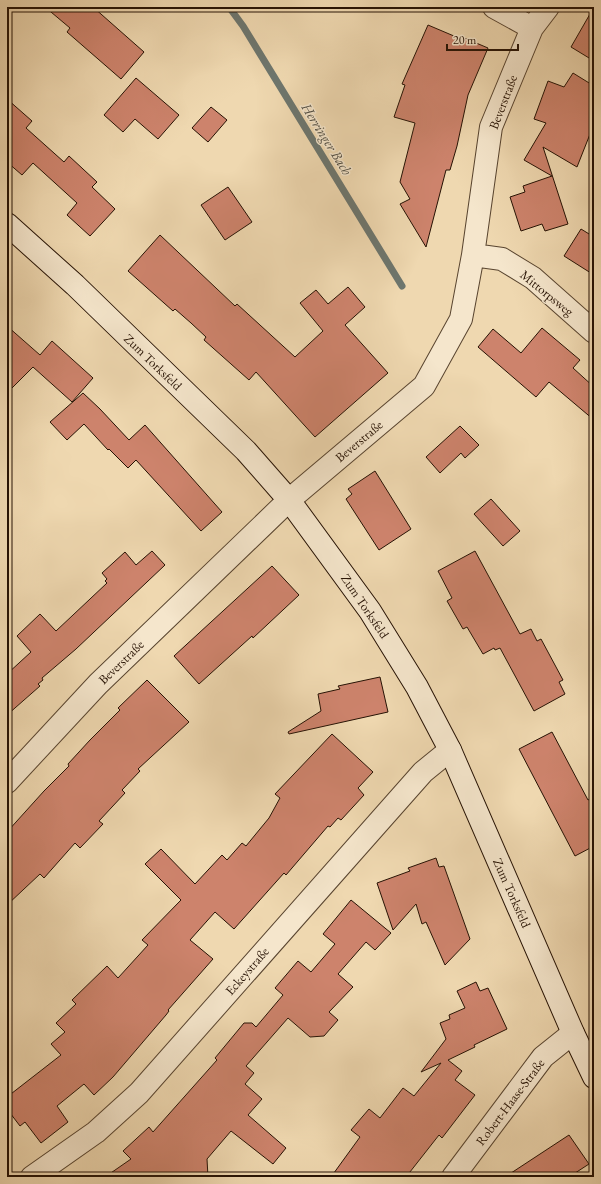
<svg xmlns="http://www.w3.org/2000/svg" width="601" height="1184" viewBox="0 0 601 1184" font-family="'EB Garamond',serif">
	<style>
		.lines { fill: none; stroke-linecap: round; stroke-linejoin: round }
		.stream { stroke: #6d766e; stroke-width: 7 }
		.building { fill: #cd836c; stroke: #261204 }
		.minor-casing { stroke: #58442f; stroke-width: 24 }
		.secondary-casing { stroke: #261204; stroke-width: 24 }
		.minor { stroke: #f5e6cc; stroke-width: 22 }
		.secondary { stroke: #f5e6cc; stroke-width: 22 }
		.labels { text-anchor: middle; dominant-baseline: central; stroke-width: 3; stroke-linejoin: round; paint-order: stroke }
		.street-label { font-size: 13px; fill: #261204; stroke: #f5e6cc }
		.water-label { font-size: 14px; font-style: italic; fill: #4f4c42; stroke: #f5e6cc }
	</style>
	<rect width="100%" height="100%" fill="#efd8b0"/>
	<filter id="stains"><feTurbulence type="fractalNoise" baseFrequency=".005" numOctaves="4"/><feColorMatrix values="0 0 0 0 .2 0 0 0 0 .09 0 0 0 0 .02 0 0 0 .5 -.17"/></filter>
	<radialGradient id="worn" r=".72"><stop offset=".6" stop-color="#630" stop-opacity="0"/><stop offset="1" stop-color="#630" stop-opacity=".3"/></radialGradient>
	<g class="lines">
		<!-- stream -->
		<path class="stream" d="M229 7 243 26 402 286"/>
	</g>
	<!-- building -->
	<path class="building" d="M45 7H93L144 52 121 79 67 32 70 28Z
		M594 7V61L571 47Z
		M428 25 461 39 462 37 488 48 468 95 457 146 450 170H446L426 247 400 204 410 199 400 182 415 123 394 117 405 85 402 84Z
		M573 73 594 86V124L577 167 543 147 568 224 545 231 542 224 521 231 510 197 525 192 523 186 552 176 524 160 546 123 534 119 548 81 564 87Z
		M136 78 179 115 158 139 135 119 123 132 104 115Z
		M7 99 32 121 26 128 64 162 69 156 97 182 92 187 115 209 90 236 67 215 77 203 33 163 22 175 7 162Z
		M211 107 227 120 208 142 192 128Z
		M228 187 252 222 225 240 201 205Z
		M581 229 594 237V275L564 256Z
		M160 235 235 306 237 304 295 357 323 331 300 303 316 290 328 304 348 287 365 307 345 325 388 373 315 437 256 372 249 380 204 340 206 337 191 323 175 309 173 311 128 271Z
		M7 326 40 355 52 341 93 378 72 402 33 367 7 393Z
		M542 328 580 360 573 368 594 387V420L549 382 536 397 478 347 493 329 521 353Z
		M83 393 100 409 129 440 145 425 222 512 201 531 136 460 128 468 109 449 108 450 84 424 67 440 50 422Z
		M460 426 479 445 465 458 461 453 440 473 426 457Z
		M375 471 411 529 379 550 346 499 352 494 348 489Z
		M491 499 520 531 503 546 474 514Z
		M152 551 165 565 76 649 42 678 43 680 38 684 40 686 7 715V674L31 652 17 636 40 614 56 631 107 583 105 581 107 579 102 573 125 552 136 565Z
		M475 551 520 634 531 629 537 641 541 639 563 680 559 682 565 694 534 711 500 648 495 650 494 648 483 654 467 627 463 629 447 601 452 598 438 571Z
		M272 566 299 595 253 638 252 636 199 684 174 656Z
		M380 677 388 712 289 734 288 732 321 711 318 694 340 689 338 686Z
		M147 680 189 722 138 769 140 771 122 790 125 793 99 821 103 824 80 848 75 843 44 878 40 874 7 905V832L44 791 69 766 68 764 90 740 120 710 118 708Z
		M552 732 588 800 594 797V846L575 856 519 749Z
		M332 734 373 772 358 788 364 795 341 820 338 818 330 827 328 826 286 875 284 873 234 929 215 912 190 940 213 959 168 1010 169 1011 166 1015 113 1077 94 1095 84 1084 57 1106 68 1122 41 1143 25 1122 20 1126 7 1109V1097L61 1055 51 1044 65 1032 56 1023 76 1004 72 1000 107 966 118 978 148 945 142 940 181 900 145 864 161 849 195 884 222 855 227 860 242 843 246 846 269 818 280 798 275 794Z
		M436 858 439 867 444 866 470 939 445 965 426 922 422 924 416 904 393 930 377 883 410 871 408 868Z
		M351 900 391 933 375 950 366 942 338 974 353 987 329 1012 338 1020 324 1036 310 1037 288 1018 246 1066 254 1073 245 1084 262 1099 248 1115 286 1148 273 1164 231 1131 207 1159 208 1177H105L131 1159 123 1151 149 1127 153 1132 217 1060 215 1058 244 1023H252L256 1027 283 995 275 988 298 961 311 972 335 944 323 934Z
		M476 982 480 991 488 988 507 1029 474 1045 475 1047 448 1060 462 1071 455 1080 475 1095 442 1138 439 1135 406 1177H331L360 1137 351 1130 369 1109 380 1118 403 1088 414 1096 441 1063 421 1072 446 1039 440 1023 450 1019 449 1015 465 1008 457 991Z
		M569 1135 589 1164 569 1177H505Z"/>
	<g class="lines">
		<defs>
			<path id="minor" d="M494 7 532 28
				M473 255 502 259 533 278 594 332
				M7 782 98 684 289 500 424 386 461 319 473 255 491 127 532 28 548 7
				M32 1177 96 1132 139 1093 423 772 450 750
				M453 1177 543 1057 573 1033"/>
			<path id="secondary" d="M7 224 75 285 246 451 289 500 370 611 417 687 450 750 573 1033 594 1077"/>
		</defs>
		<!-- minor casing -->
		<use href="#minor" class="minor-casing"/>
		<!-- secondary casing -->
		<use href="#secondary" class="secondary-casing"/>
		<!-- minor -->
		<use href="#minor" class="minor"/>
		<!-- secondary -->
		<use href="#secondary" class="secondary"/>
	</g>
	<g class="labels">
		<!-- street labels -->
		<g class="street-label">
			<text transform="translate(503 102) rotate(-69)">Beverstraße</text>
			<text transform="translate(547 293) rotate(39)">Mittorpsweg</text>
			<text transform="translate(153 362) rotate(44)">Zum Torksfeld</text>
			<text transform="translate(359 441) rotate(-40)">Beverstraße</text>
			<text transform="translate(365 606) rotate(56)">Zum Torksfeld</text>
			<text transform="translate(121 662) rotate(-44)">Beverstraße</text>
			<text transform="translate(512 893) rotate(66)">Zum Torksfeld</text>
			<text transform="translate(247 971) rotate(-49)">Eckeystraße</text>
			<text transform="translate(510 1102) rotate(-53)">Robert-Haase-Straße</text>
		</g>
		<!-- water labels -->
		<g class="water-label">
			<text transform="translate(327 139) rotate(58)">Herringer Bach</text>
		</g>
	</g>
	<!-- margin -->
	<rect width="601" height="1184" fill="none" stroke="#efd8b0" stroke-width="24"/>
	<rect x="8" y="8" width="585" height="1168" fill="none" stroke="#261204" stroke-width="2"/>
	<rect x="12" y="12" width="577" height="1160" fill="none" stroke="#261204"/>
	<!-- scale -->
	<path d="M447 44v6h71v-6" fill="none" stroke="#261204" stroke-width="2"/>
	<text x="453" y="44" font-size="12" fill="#261204" stroke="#f5e6cc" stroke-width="3" paint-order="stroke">20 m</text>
	<rect width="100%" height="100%" filter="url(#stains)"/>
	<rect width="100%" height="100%" fill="url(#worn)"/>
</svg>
